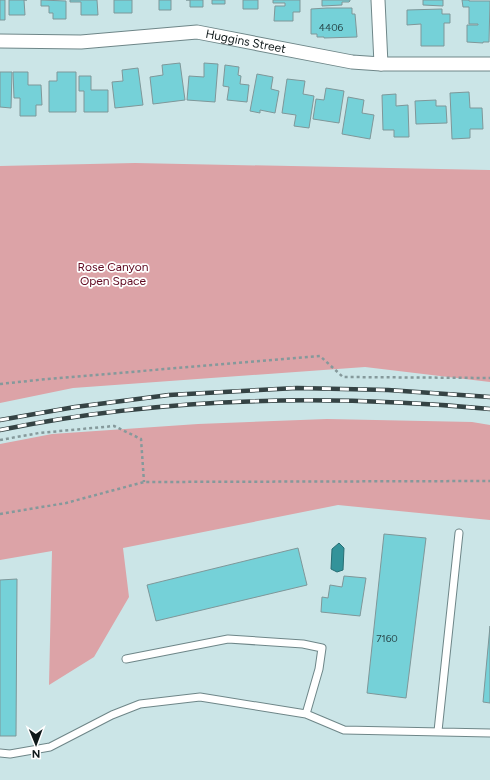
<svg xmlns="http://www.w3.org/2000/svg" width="490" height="780" viewBox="0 0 490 780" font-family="Figtree,sans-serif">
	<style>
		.green { fill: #dca3a7 }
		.water { fill: #33939a; stroke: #286e74 }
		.building { fill: #75d1d8; stroke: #7f9799 }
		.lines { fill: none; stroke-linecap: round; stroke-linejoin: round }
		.lane-casing { stroke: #6e8688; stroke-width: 9 }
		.street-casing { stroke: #6e8688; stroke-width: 15 }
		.path { stroke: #85999b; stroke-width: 2.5; stroke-dasharray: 3 3; stroke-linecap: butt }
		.lane { stroke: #fff; stroke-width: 7 }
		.street { stroke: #fff; stroke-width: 13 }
		.rail-casing { stroke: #354344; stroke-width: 4.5 }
		.rail { stroke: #fff; stroke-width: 3; stroke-dasharray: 9; stroke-linecap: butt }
		.labels { text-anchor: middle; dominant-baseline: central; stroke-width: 3.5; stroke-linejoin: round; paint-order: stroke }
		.number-label { font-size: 10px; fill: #28474a }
		.street-label { font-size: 12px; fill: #0f191a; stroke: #fff }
		.park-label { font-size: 12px; fill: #600920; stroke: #fff }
	</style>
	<rect width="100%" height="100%" fill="#cbe5e7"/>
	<!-- green -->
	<path class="green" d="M135 163 490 170V382L365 367 73 388 0 403V166Z
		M327 419 472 422 490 425V520L338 505 123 548 129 597 94 657 49 685 52 551 0 560V444L52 434 198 424Z"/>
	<!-- water -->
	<path class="water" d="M339 543 344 548 343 570 337 572 331 569 332 549Z"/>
	<!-- building -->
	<path class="building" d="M0 0H5V20H0Z
		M9 0H27H24L25 15H9Z
		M41 0 66 1V19H53V13H49V6H41Z
		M70 0H97L98 15H81V2H70Z
		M114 0H132V13H114Z
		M159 0H171V10H159Z
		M186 0H203V7H190V0Z
		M212 0H225V4H212Z
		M243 0H258V9H243Z
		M273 0H300V12H293V21H274L275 6H285V3H273Z
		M322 0H350V1L349 2H342V5L322 6Z
		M423 0H443V6L423 5Z
		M462 0H469V1H490L489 42H483V43L467 42V25H478V24H469V7H463Z
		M327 8H352V14H355L357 37 324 38V37H317V34H311V9Z
		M442 9V14H450V23H444V46H421V24L407 25V10Z
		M180 63 185 100 153 104 150 77 163 75 162 65Z
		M204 63 218 64 215 102 187 100 189 76 204 77Z
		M225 65 239 67 238 75 241 76 240 84 249 85 247 102 227 100 229 87 223 86Z
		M138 68 143 105 115 108 112 82 123 81 122 70Z
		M0 72H12L11 108 0 107Z
		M13 72H28V85H41L42 105H36V116H20V98H14Z
		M57 72H76V112H49V81H57Z
		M257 74 273 77 271 89 279 91 275 113 260 110V113L250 111Z
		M79 76H91V90H108V112H84V91H79Z
		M287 79 305 81 303 94 314 96 309 128 294 126 296 115 282 113Z
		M326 88 344 91 339 123 313 119 316 99 324 100Z
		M469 92 470 108H482L483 129H470V138L452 139 450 93Z
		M396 94V106L408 105 409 137H394V130H383L382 95Z
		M348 97 364 100 362 113 374 115 370 139 342 134Z
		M436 100V106H446L447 123 416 124 415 101Z
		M384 534 426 538 406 698 367 693Z
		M298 548 307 585 156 621 147 585Z
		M344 576 366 578 360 616 321 612 322 597 328 598 330 585 342 587Z
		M17 579 16 736H0V580Z
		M490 626V703L483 702Z"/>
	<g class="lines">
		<defs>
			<path id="lane" d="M126 659 228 639 303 644 322 648 319 669 306 714
				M438 731 459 533
				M0 753 10 754 50 747 112 715 140 704 200 697 306 714 344 730 490 733"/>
			<g id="street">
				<path d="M378 0 381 64"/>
				<path id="s1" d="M0 41 81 42 197 32 352 62 381 64H490"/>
			</g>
		</defs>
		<!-- lane casing -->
		<use href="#lane" class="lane-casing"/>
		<!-- street casing -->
		<use href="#street" class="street-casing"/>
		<!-- path -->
		<path class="path" d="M0 384 47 379 320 356 343 377 490 378
			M0 440 39 433 114 426 141 439 144 482
			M0 514 66 503 144 482 490 481"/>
		<!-- lane -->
		<use href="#lane" class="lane"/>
		<!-- street -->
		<use href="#street" class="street"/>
		<defs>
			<path id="rail" d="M0 420 75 407 169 395 297 388 388 390 490 397
				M0 430C161 397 327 394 490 409"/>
		</defs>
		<!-- rail casing -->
		<use href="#rail" class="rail-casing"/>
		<!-- rail -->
		<use href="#rail" class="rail"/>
	</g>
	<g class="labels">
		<!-- number labels -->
		<g class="number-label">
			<text x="331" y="27">4406</text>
			<text x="387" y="638">7160</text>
		</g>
		<!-- street labels -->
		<g class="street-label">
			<text stroke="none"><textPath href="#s1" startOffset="247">Huggins Street</textPath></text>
		</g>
		<!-- park labels -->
		<g class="park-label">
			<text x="113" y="267">Rose Canyon<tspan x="113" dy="14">Open Space</tspan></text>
		</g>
	</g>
	<!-- north arrow -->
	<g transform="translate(36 744) rotate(179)" stroke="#ffffff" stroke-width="3" paint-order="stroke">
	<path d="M0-3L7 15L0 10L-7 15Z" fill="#0f191a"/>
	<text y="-6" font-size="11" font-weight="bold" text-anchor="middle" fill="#0f191a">N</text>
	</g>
</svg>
